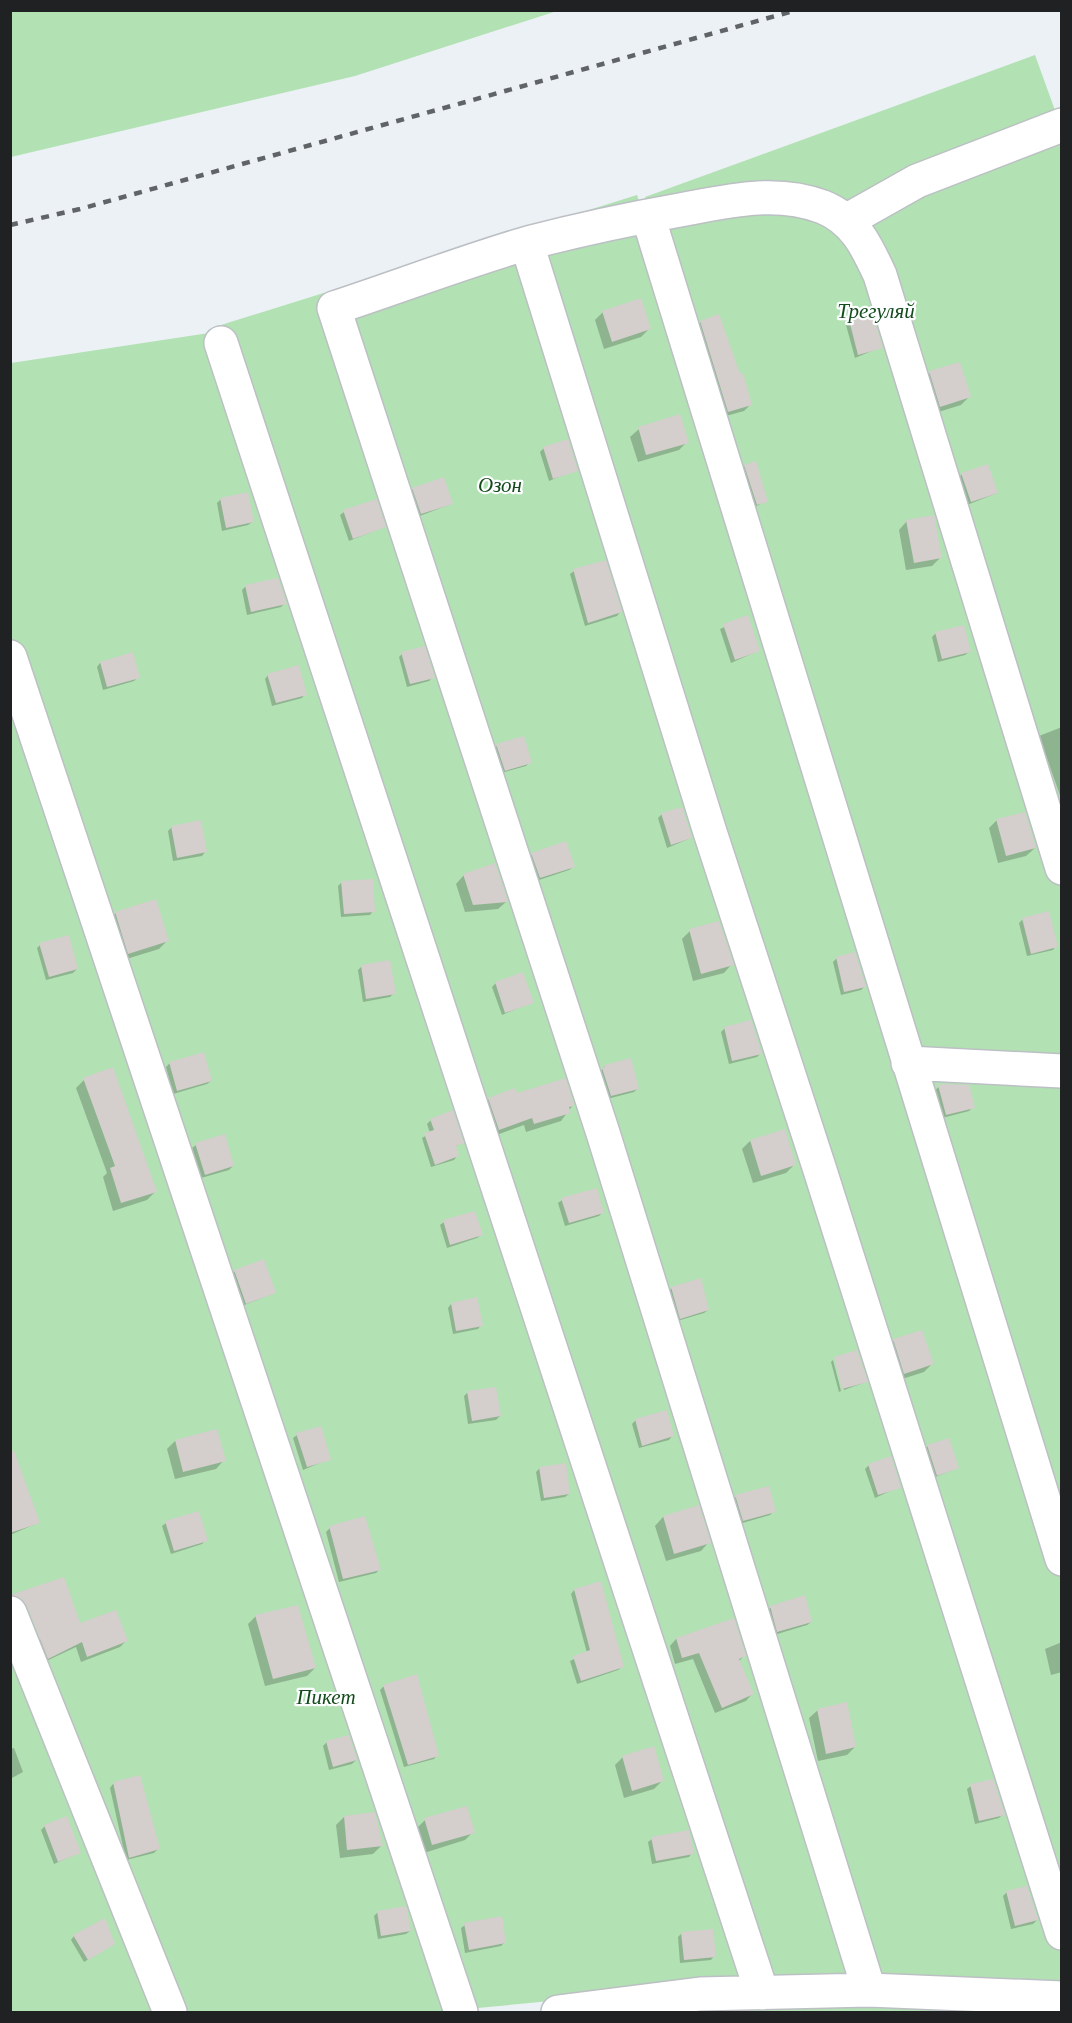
<svg xmlns="http://www.w3.org/2000/svg" width="1072" height="2023" viewBox="0 0 1072 2023" font-family="Georgia,serif">
	<style>
		.green { fill: #b2e1b3 }
		.shadow { fill: #0003 }
		.building { fill: #d4cecc }
		.lines { fill: none; stroke-linecap: round; stroke-linejoin: round }
		.minor-casing { stroke: #bcc0c4; stroke-width: 36 }
		.minor { stroke: #fff; stroke-width: 33 }
		.rail { stroke: #616466; stroke-width: 4.5; stroke-dasharray: 8 8; stroke-linecap: butt }
		.labels { text-anchor: middle; dominant-baseline: central; stroke-width: 4.5; stroke-linejoin: round; paint-order: stroke }
		.park-label { font-size: 21px; font-style: italic; fill: #154b1b; stroke: #fdfeff }
	</style>
	<rect width="100%" height="100%" fill="#ecf1f5"/>
	<!-- green -->
	<path class="green" d="M10 11 11 10 557 11 355 76 11 157Z
		M1035 55 1061 127V1531L645 197Z
		M637 195 1061 1571V1988L763 1981 221 325Z
		M209 333 752 1982 435 2012H11V363Z
		M883 2006 1061 2012H617Z"/>
	<!-- shadow -->
	<path class="shadow" d="M603 312 649 329 641 337 604 349 595 320Z
		M871 315 881 347 855 358 846 325Z
		M701 322 750 405 744 411 722 417 694 329Z
		M930 373 969 397 961 405 932 414 922 381Z
		M639 429 687 442 679 450 638 462 630 437Z
		M544 448 576 470 549 481 540 452Z
		M745 466 766 501 753 508 741 470Z
		M962 474 997 493 967 505 958 478Z
		M413 489 451 504 417 517 409 493Z
		M221 499 252 522 248 525 222 531 217 503Z
		M344 512 384 527 349 541 340 515Z
		M907 521 941 557 932 566 906 570 899 530Z
		M574 571 620 612 617 616 585 626 570 574Z
		M246 586 285 603 281 607 247 615 242 590Z
		M747 617 758 651 731 663 720 629Z
		M936 633 969 652 965 655 938 662 932 637Z
		M132 654 138 677 134 681 103 690 97 667 100 663Z
		M402 654 433 677 429 681 407 687 399 657Z
		M268 675 305 694 302 698 272 706 265 679Z
		M1062 727V801L1039 736Z
		M497 746 530 762 526 766 501 773 493 749Z
		M662 814 691 838 667 848 658 818Z
		M997 820 1035 848 1026 856 998 863 989 828Z
		M172 827 205 852 202 856 173 861 168 831Z
		M532 854 573 867 569 870 536 881 528 858Z
		M464 875 506 902 498 909 465 912 456 884Z
		M342 882 373 911 370 915 341 917 338 886Z
		M116 913 167 941 159 949 120 961 108 921Z
		M1023 919 1056 946 1053 950 1027 956 1019 923Z
		M690 931 732 964 724 973 693 981 682 939Z
		M40 945 77 969 73 973 46 980 37 948Z
		M837 958 864 987 861 990 841 995 833 962Z
		M361 967 394 993 390 997 363 1002 358 970Z
		M496 983 532 1002 502 1015 492 987Z
		M725 1028 761 1053 757 1057 729 1064 721 1032Z
		M170 1063 211 1081 207 1084 173 1094 166 1067Z
		M605 1066 638 1088 634 1092 607 1099 599 1073Z
		M84 1080 155 1192 147 1200 113 1211 103 1177 107 1173 76 1088Z
		M939 1087 973 1107 969 1111 942 1118 935 1090Z
		M516 1094 573 1105 561 1121 526 1132 524 1125 491 1137 481 1107 489 1099Z
		M431 1120 462 1142 455 1147 457 1156 454 1160 431 1167 422 1138 430 1133 427 1124Z
		M750 1141 794 1165 786 1173 753 1183 742 1149Z
		M196 1145 233 1166 229 1170 201 1178 192 1148Z
		M562 1200 603 1212 599 1216 565 1226 558 1203Z
		M444 1222 481 1235 477 1238 447 1248 440 1225Z
		M235 1271 274 1293 242 1306 231 1275Z
		M672 1288 708 1310 704 1313 677 1321 668 1292Z
		M451 1304 481 1325 478 1329 453 1334 448 1308Z
		M894 1341 932 1364 924 1372 896 1381 886 1349Z
		M836 1358 866 1382 844 1390Z
		M833 1360 841 1391 839 1392 831 1362Z
		M467 1393 500 1416 496 1420 468 1424 464 1396Z
		M636 1420 672 1436 669 1440 639 1448 632 1424Z
		M297 1435 329 1459 303 1470 293 1438Z
		M175 1441 224 1460 216 1469 175 1479 167 1449Z
		M928 1446 957 1468 933 1478 924 1450Z
		M869 1465 899 1487 875 1498 865 1469Z
		M540 1468 569 1494 565 1497 541 1501 536 1472Z
		M736 1497 774 1511 770 1515 739 1524 732 1500Z
		M10 1504 38 1523 10 1535Z
		M698 1507 709 1542 701 1551 666 1561 655 1526 663 1517Z
		M166 1523 206 1540 202 1544 171 1554 162 1526Z
		M330 1528 379 1570 376 1573 339 1582 326 1532Z
		M574 1590 622 1667 618 1670 577 1684 570 1661 587 1653 571 1594Z
		M804 1597 811 1622 807 1625 774 1635 767 1611 770 1608Z
		M256 1616 315 1668 307 1676 265 1686 248 1624Z
		M733 1620 744 1656 739 1661 752 1694 746 1701 715 1713 693 1659 675 1664 670 1646 676 1639Z
		M79 1625 126 1641 120 1647 81 1662 76 1647 42 1663 35 1645 41 1639Z
		M1062 1642V1672L1051 1675 1045 1649Z
		M384 1686 437 1755 434 1759 404 1767 380 1690Z
		M818 1710 855 1747 847 1755 818 1761 809 1718Z
		M327 1742 356 1760 352 1764 329 1770 323 1746Z
		M14 1748 23 1772 10 1779V1749Z
		M623 1757 662 1781 654 1789 624 1798 615 1765Z
		M139 1777 158 1849 154 1853 126 1860 110 1788 113 1784Z
		M971 1786 1003 1814 999 1818 975 1824 967 1789Z
		M344 1817 381 1846 373 1854 340 1858 336 1825Z
		M425 1820 473 1832 465 1840 424 1853 417 1828Z
		M45 1826 79 1853 54 1864 41 1830Z
		M652 1839 692 1853 689 1857 652 1864 648 1842Z
		M1007 1892 1037 1920 1033 1924 1011 1929 1003 1896Z
		M378 1912 410 1931 406 1934 378 1939 374 1916Z
		M465 1925 505 1942 501 1946 465 1953 461 1928Z
		M682 1933 714 1956 711 1960 680 1963 678 1937Z
		M74 1936 113 1944 84 1962 71 1940Z"/>
	<!-- building -->
	<path class="building" d="M641 298 651 329 612 342 602 311Z
		M872 313 883 348 858 355 849 320Z
		M719 314 740 374 743 373 752 405 728 412 700 321Z
		M960 362 971 397 940 407 929 371Z
		M680 414 689 443 646 455 638 427Z
		M568 439 578 471 553 479 543 447Z
		M756 461 768 502 757 505 744 465Z
		M988 464 998 493 971 502 961 473Z
		M444 477 453 504 421 514 412 488Z
		M248 492 254 522 226 528 220 498Z
		M377 499 386 527 353 539 343 510Z
		M934 515 942 558 914 563 906 520Z
		M606 560 622 612 588 623 573 569Z
		M278 578 287 604 251 612 245 585Z
		M748 615 760 651 735 660 723 624Z
		M964 625 971 652 942 659 935 632Z
		M425 646 435 678 410 684 401 652Z
		M133 652 140 678 107 687 100 662Z
		M299 665 307 695 276 703 267 674Z
		M524 736 532 763 505 771 496 744Z
		M682 807 692 838 671 845 661 813Z
		M1025 812 1036 848 1006 856 996 819Z
		M201 820 207 852 177 858 171 826Z
		M566 841 575 867 540 878 531 853Z
		M495 863 508 902 473 905 463 874Z
		M373 879 375 912 344 914 341 881Z
		M156 899 169 941 128 954 115 912Z
		M1049 911 1058 947 1031 954 1022 918Z
		M719 921 734 965 701 974 689 929Z
		M69 935 78 969 49 977 39 943Z
		M855 952 866 987 844 992 836 957Z
		M390 960 396 994 366 999 361 965Z
		M523 972 534 1003 505 1013 495 982Z
		M751 1020 762 1054 732 1061 724 1027Z
		M204 1052 212 1081 177 1091 169 1062Z
		M631 1058 639 1089 611 1096 602 1068 605 1067 604 1065Z
		M113 1067 157 1192 121 1203 110 1168 115 1166 83 1078Z
		M566 1078 574 1106 569 1107 571 1113 534 1124 532 1118 499 1130 488 1098 515 1088 517 1093Z
		M944 1084 969 1085 975 1108 946 1115 938 1085Z
		M453 1110 464 1143 456 1146 459 1156 435 1165 424 1133 434 1130 430 1119Z
		M785 1129 796 1165 761 1176 750 1140Z
		M225 1134 234 1166 205 1175 195 1143Z
		M597 1188 604 1213 569 1223 561 1198Z
		M475 1211 483 1235 450 1245 443 1220Z
		M264 1259 276 1293 246 1304 234 1270Z
		M701 1278 709 1310 680 1319 671 1287Z
		M477 1297 483 1326 456 1331 451 1303Z
		M922 1330 934 1364 904 1374 893 1339Z
		M857 1350 868 1382 842 1389 834 1357Z
		M496 1387 501 1416 472 1421 467 1391Z
		M667 1410 674 1436 642 1446 635 1419Z
		M321 1426 331 1460 307 1467 296 1433Z
		M217 1429 226 1461 183 1472 175 1440Z
		M949 1438 959 1468 937 1476 927 1445Z
		M10 1451H14L40 1523 10 1533Z
		M891 1456 901 1488 878 1495 868 1464Z
		M566 1463 570 1494 544 1498 539 1467Z
		M769 1486 776 1512 743 1521 735 1495Z
		M699 1505 711 1543 674 1554 663 1516Z
		M199 1511 208 1541 174 1551 165 1521Z
		M365 1516 381 1570 343 1579 329 1526Z
		M64 1577 80 1623 116 1610 128 1641 87 1657 82 1642 48 1659 27 1606 21 1598 10 1595Z
		M601 1581 624 1667 581 1681 573 1656 590 1650 574 1589Z
		M805 1595 812 1622 777 1632 770 1606Z
		M298 1605 316 1668 273 1679 255 1615Z
		M734 1618 746 1656 739 1659 754 1694 722 1708 699 1653 682 1658 676 1638Z
		M417 1674 439 1756 408 1765 383 1685Z
		M847 1702 856 1747 826 1754 817 1709Z
		M349 1735 357 1760 333 1767 326 1741Z
		M654 1746 664 1781 632 1791 622 1756Z
		M140 1775 160 1849 129 1858 113 1782Z
		M993 1779 1005 1815 979 1821 970 1784Z
		M467 1806 475 1833 432 1845 424 1818Z
		M375 1812 383 1846 347 1850 344 1816Z
		M67 1816 81 1853 58 1862 44 1825Z
		M689 1830 694 1854 656 1861 651 1837Z
		M1027 1886 1038 1920 1015 1926 1006 1891Z
		M406 1906 411 1931 381 1936 377 1911Z
		M502 1916 506 1943 469 1950 464 1923Z
		M105 1918 115 1944 88 1960 73 1935Z
		M713 1929 716 1957 684 1960 681 1932Z"/>
	<g class="lines">
		<defs>
			<path id="minor" d="M648 216 1062 1559
				M846 221 917 181 1062 125
				M527 244 710 832 819 1167 1062 1933
				M221 343 762 1993
				M10 657 461 2012
				M908 1063 1062 1071
				M10 1613 170 2012
				M869 1990 603 1133 334 308C398 287 463 262 528 243 578 230 629 219 680 210 728 201 776 189 823 207 855 220 867 247 880 275L1062 868
				M558 2012 700 1994 869 1990 1062 1998"/>
		</defs>
		<!-- minor casing -->
		<use href="#minor" class="minor-casing"/>
		<!-- minor -->
		<use href="#minor" class="minor"/>
		<!-- rail -->
		<path class="rail" d="M10 225 80 209 797 10"/>
	</g>
	<g class="labels">
		<!-- park labels -->
		<g class="park-label">
			<text x="876" y="311">Трегуляй</text>
			<text x="500" y="485">Озон</text>
			<text x="326" y="1697">Пикет</text>
		</g>
	</g>
	<!-- border -->
	<rect width="1072" height="2023" fill="none" stroke="#1f2123" stroke-width="24"/>
</svg>
